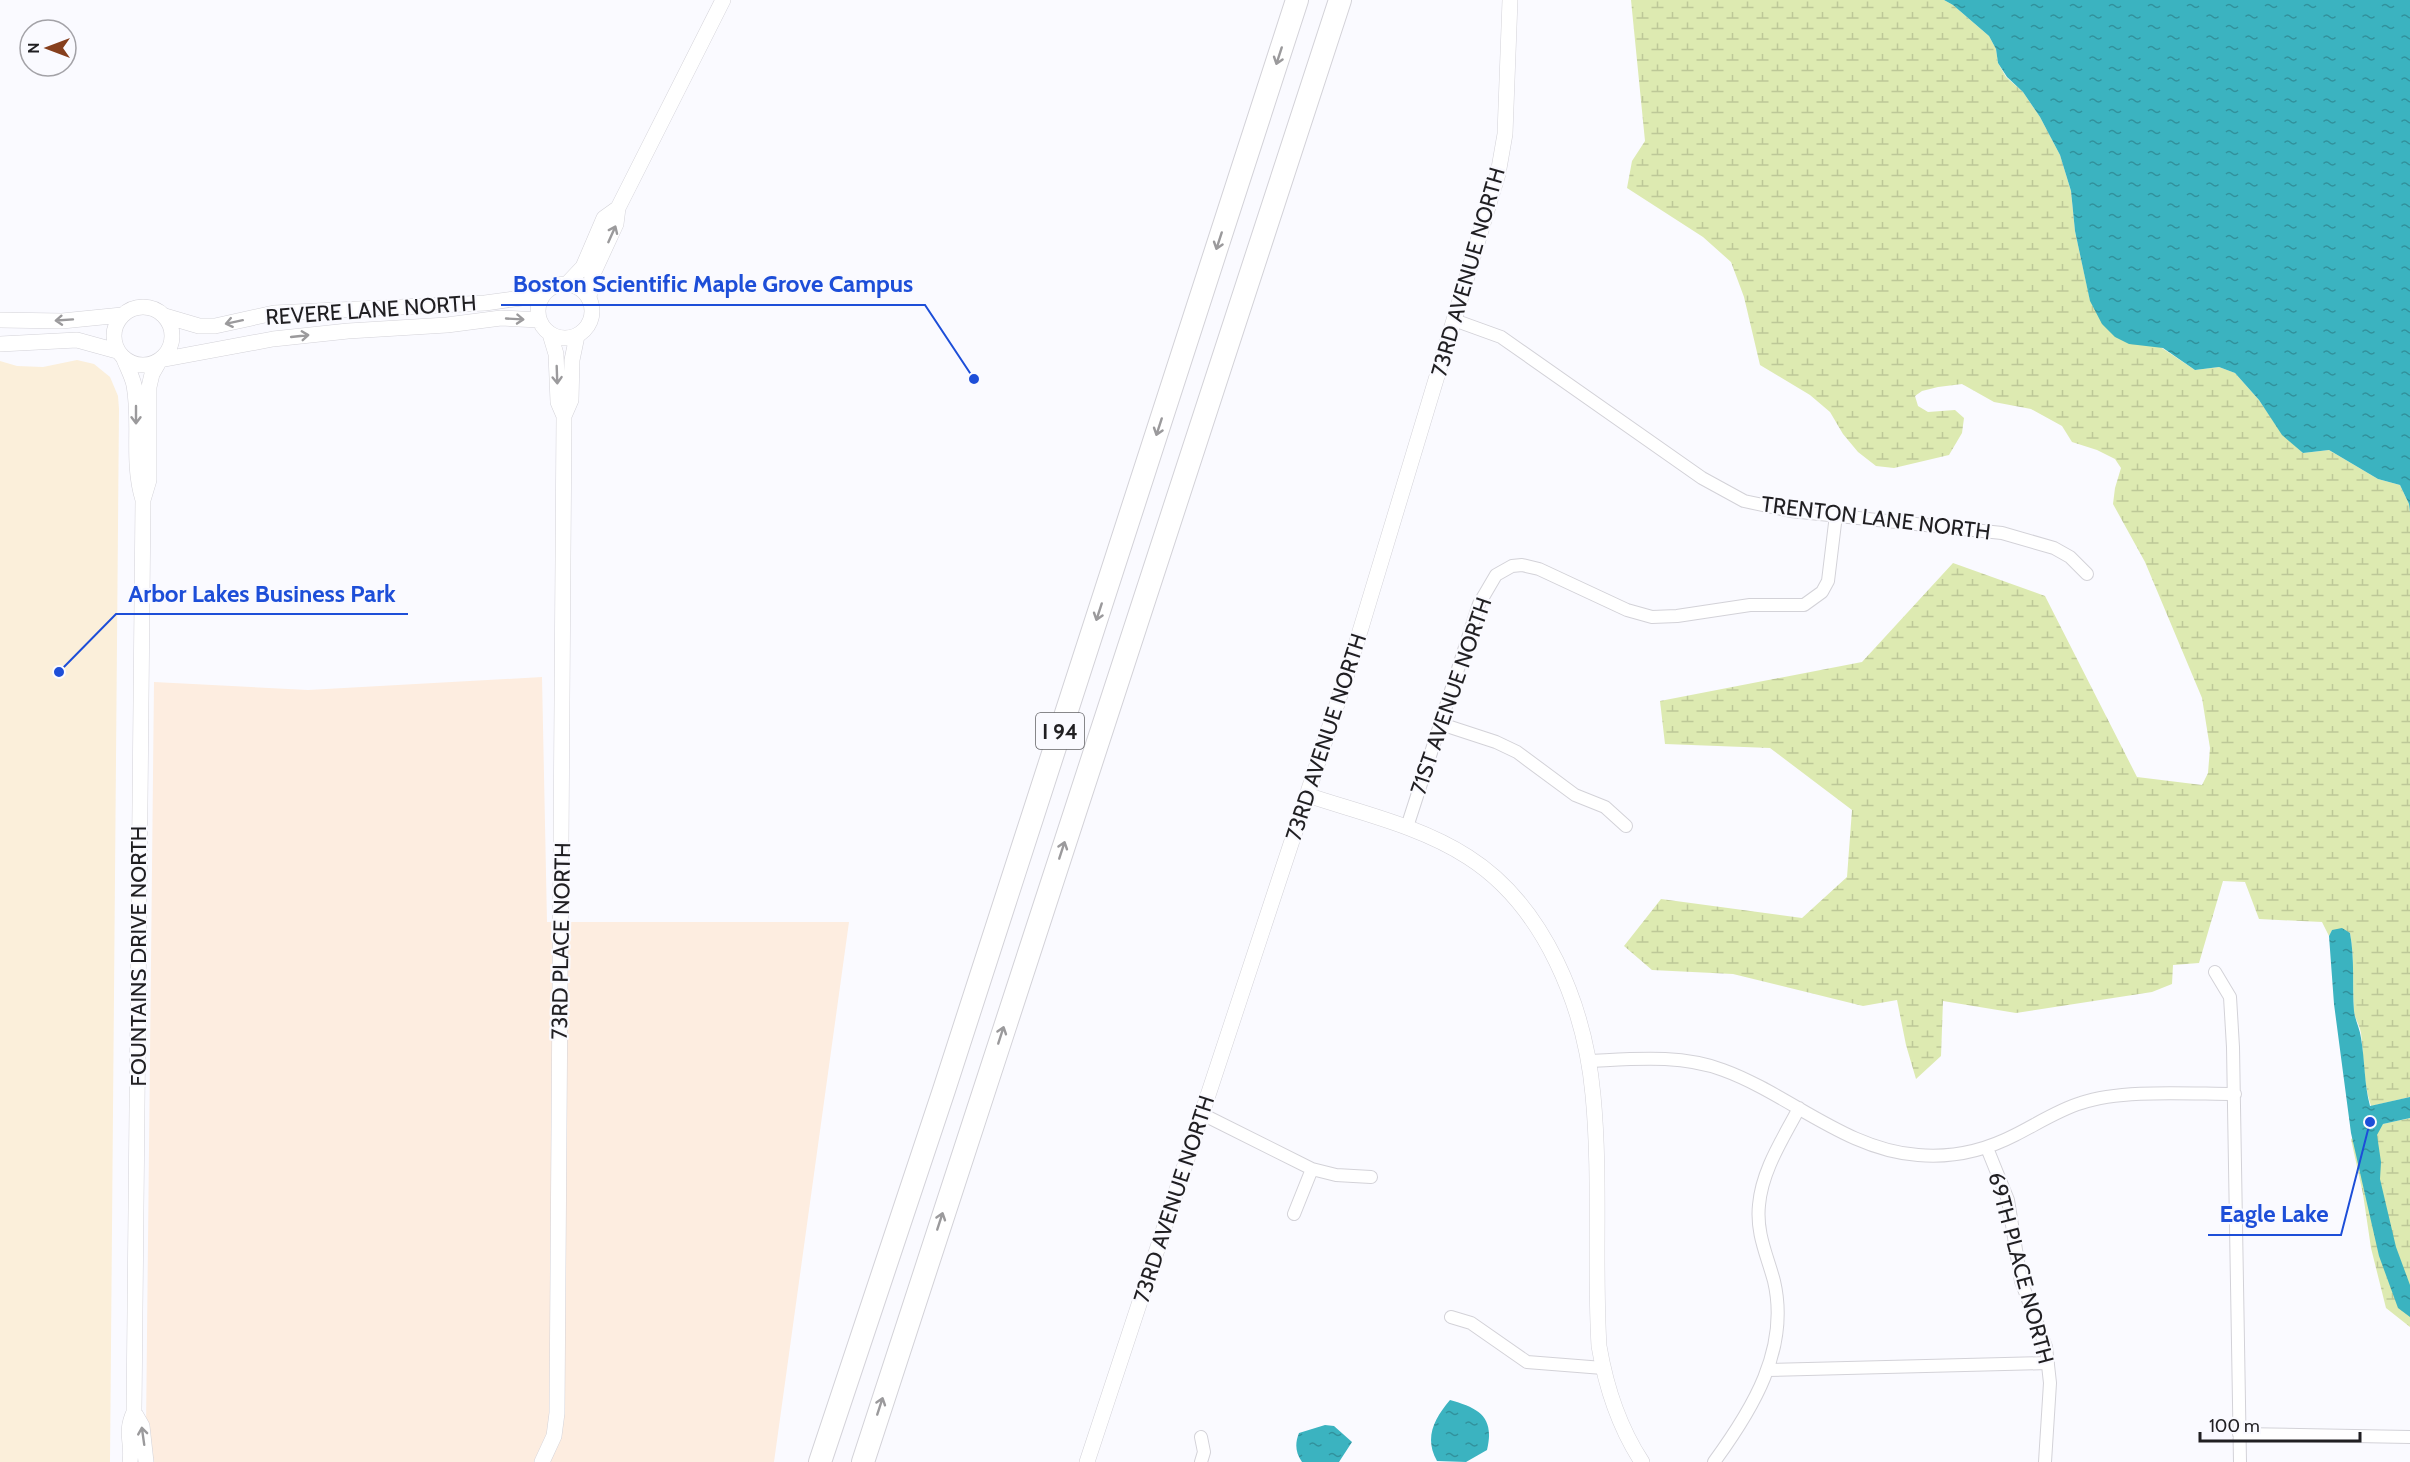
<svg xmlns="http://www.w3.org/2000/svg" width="2410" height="1462" viewBox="0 0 2410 1462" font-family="Cabin,sans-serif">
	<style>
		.commercial { fill: #fdede0 }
		.industrial { fill: #fbefda }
		.wetland { fill: url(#wetland-marsh) }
		.water { fill: url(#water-ripples) }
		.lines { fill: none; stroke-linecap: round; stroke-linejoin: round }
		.minor-casing { stroke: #d3d2d8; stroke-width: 14 }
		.tertiary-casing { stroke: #d3d2d8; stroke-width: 16 }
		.motorway-casing { stroke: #d3d2d8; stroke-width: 24 }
		.minor { stroke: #fff; stroke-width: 12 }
		.tertiary { stroke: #fff; stroke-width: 15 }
		.motorway { stroke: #fff; stroke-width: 22 }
		.oneway { stroke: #9b9a9c }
		.labels { text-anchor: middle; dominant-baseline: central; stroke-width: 4.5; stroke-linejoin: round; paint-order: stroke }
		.shield { fill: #fafaff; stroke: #616164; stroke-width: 1.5 }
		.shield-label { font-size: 21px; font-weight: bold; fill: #201f22 }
		.street-label { font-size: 22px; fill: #201f22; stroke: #fafaff }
		.leader { fill: none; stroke: #1d4ed8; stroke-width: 2 }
		.callout-dot { fill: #1d4ed8; stroke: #fafaff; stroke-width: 2 }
		.callout-label { font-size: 24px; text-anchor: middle; font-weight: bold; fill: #1d4ed8; stroke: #fafaff; stroke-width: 4.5; stroke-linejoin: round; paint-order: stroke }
	</style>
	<defs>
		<pattern id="wetland-marsh" width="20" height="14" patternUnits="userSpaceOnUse" patternTransform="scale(1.5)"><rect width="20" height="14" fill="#ddeab1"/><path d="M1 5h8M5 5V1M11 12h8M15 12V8" fill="none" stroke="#bdc898"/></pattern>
		<pattern id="water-ripples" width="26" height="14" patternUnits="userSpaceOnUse" patternTransform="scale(1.5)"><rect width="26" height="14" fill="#3bb3c0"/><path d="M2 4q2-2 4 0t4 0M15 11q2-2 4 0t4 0" fill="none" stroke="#31919c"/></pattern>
	</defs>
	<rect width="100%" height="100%" fill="#fafaff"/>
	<!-- commercial -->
	<path class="commercial" d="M542 677 547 922H849L774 1462H151L146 1428 154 682 308 690Z"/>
	<!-- industrial -->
	<path class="industrial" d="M0 361 17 366 43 367 77 360 94 364 110 377 118 396 119 409 110 1462H0Z"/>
	<!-- wetland -->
	<path class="wetland" d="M1631 0H1944L1953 5 1989 36 1996 49 1998 63 2006 77 2023 92 2040 117 2060 155 2071 191 2075 231 2090 300 2195 370 2219 367 2235 373 2259 400 2282 434 2303 453 2329 450 2378 479 2400 485 2409 504 2410 512V1097L2371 1106C2363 1082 2364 1058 2361 1033 2360 1026 2355 1019 2354 1012 2352 985 2355 960 2350 933L2332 930 2329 936 2322 922 2259 919 2245 882 2223 881 2199 963 2173 965 2172 984 2152 992 2016 1013 1943 1001 1941 1056 1916 1079 1906 1045 1897 1000 1863 1006 1733 974 1652 970 1624 946 1661 899 1802 918 1847 877 1852 810 1770 748 1665 744 1660 701 1862 662 1953 563 2045 596 2137 777 2202 785 2208 773 2210 748 2202 698 2145 562 2113 504 2115 488 2121 468 2115 459 2097 450 2072 442 2062 426 2031 409 1994 402 1962 384 1938 387 1922 391 1915 396 1918 406 1928 412 1955 410 1964 418 1962 433 1949 455 1894 468 1876 466 1858 452 1843 434 1830 412 1810 395 1760 365 1744 297 1731 262 1703 237 1627 188 1632 161 1645 141Z
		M2410 1118V1327L2386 1308 2371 1248 2363 1194 2351 1139 2383 1124Z"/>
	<!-- water -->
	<path class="water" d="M1944 0H2410V512L2409 504 2400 485 2378 479 2329 450 2303 453 2282 435 2259 400 2235 373 2219 367 2195 370 2163 348 2129 344 2115 337 2102 324 2090 301 2075 231 2071 191 2060 155 2040 117 2023 92 2007 77 1998 63 1996 49 1989 36 1953 5Z
		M2342 928 2350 933C2355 960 2352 985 2354 1011 2355 1020 2360 1029 2361 1038 2365 1061 2364 1083 2370 1106L2410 1097V1118L2383 1124 2377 1135 2381 1162 2380 1179 2396 1247 2410 1285V1317L2398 1308 2379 1256 2351 1133 2334 1004 2329 936 2332 930Z
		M1450 1400C1479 1408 1495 1417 1487 1450L1466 1462 1437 1461C1424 1438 1434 1419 1450 1400Z
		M1325 1425 1334 1426 1352 1442 1339 1462H1302C1295 1452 1295 1443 1299 1433Z"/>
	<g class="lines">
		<defs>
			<path id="minor" d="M1454 320 1501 337 1702 478 1744 501 1791 511 2002 533 2054 548 2070 557 2087 574
				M1441 724 1496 742 1517 752 1575 795 1605 807 1626 826
				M1407 827 1479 604 1496 575 1512 566 1522 565 1539 569 1627 610 1652 617 1677 616 1750 605H1804L1822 592 1828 581 1836 515
				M2215 972 2230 997 2233 1047 2240 1462
				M1588 1061C1634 1059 1680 1054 1723 1070 1789 1094 1846 1150 1918 1155 1952 1158 1986 1150 2015 1135 2037 1124 2058 1110 2081 1103 2123 1089 2189 1094 2235 1094
				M1202 1114 1312 1169 1336 1175 1371 1177
				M1987 1148 2008 1200 2021 1281 2046 1347 2050 1383 2045 1462
				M1294 1214 1312 1169
				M1451 1317 1471 1323 1527 1362 1603 1368
				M1768 1370 2048 1363
				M2239 1434 2410 1437
				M1201 1437 1204 1452 1201 1462
				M1714 1462C1752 1410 1790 1349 1774 1281 1767 1255 1756 1233 1759 1205 1762 1170 1783 1139 1799 1108"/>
			<path id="tertiary" d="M538 311a27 27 0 1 1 54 0a27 27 0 1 1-54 0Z
				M567 284 583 267 604 218 618 208
				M589 298 592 276 616 224 618 208 723 0
				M114 336a29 29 0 1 1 58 0a29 29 0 1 1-58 0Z
				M165 316 199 326H215L274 313 485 303 543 295
				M0 320 62 321 122 315
				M550 334 556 354 558 402 564 416
				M0 344 77 340 117 351
				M124 359C127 367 132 376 134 385 141 424 131 461 143 500L134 1412C124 1434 133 1441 130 1462
				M143 500 149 480V387L152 374 160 360 273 339 348 331 447 325 501 318 539 320
				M1307 795C1361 813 1420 826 1468 857 1545 906 1585 1007 1593 1095 1601 1178 1594 1263 1599 1346 1606 1387 1619 1427 1642 1462
				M134 1412 142 1426 146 1462
				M542 1462 554 1436 557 1413 564 416 571 400 572 360 577 336
				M1087 1462 1348 671 1498 174 1505 134 1510 0"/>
			<path id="motorway" d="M820 1462 944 1090 1297 0
				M863 1462 1340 0"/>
		</defs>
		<!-- minor casing -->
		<use href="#minor" class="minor-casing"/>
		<!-- tertiary casing -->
		<use href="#tertiary" class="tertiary-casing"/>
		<!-- motorway casing -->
		<use href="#motorway" class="motorway-casing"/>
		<!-- minor -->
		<use href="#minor" class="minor"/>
		<!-- tertiary -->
		<use href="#tertiary" class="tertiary"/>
		<!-- motorway -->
		<use href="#motorway" class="motorway"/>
	</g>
	<!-- one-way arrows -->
	<defs><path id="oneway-shaft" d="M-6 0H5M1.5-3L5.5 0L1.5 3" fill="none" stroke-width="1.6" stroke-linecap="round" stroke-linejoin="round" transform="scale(1.5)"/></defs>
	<g class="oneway">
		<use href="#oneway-shaft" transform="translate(1279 56) rotate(108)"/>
		<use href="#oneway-shaft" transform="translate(612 234) rotate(-66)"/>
		<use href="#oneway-shaft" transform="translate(1219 241) rotate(108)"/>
		<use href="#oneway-shaft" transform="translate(515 319) rotate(3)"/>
		<use href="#oneway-shaft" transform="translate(64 320) rotate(176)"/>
		<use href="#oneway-shaft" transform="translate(234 322) rotate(168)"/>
		<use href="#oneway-shaft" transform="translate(300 336) rotate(-6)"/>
		<use href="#oneway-shaft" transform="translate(557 375) rotate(88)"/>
		<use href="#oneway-shaft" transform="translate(136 415) rotate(90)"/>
		<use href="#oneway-shaft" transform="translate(1159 427) rotate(108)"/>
		<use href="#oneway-shaft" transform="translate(1099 612) rotate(108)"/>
		<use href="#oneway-shaft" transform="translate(1062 850) rotate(-72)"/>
		<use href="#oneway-shaft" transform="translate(1001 1035) rotate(-72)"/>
		<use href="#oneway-shaft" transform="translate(940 1221) rotate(-72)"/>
		<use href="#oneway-shaft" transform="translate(880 1406) rotate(-72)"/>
		<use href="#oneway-shaft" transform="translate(143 1436) rotate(-98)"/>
	</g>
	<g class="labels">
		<!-- shield labels -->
		<rect class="shield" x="1036" y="713" width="48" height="36" rx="4.5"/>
		<g class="shield-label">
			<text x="1060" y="731">I 94</text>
		</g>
		<!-- street labels -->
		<g class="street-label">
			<text transform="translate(1468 272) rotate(-74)">73RD AVENUE NORTH</text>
			<text transform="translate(371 310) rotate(-4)">REVERE LANE NORTH</text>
			<text transform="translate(1876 518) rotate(7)">TRENTON LANE NORTH</text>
			<text transform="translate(1451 696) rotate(-71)">71ST AVENUE NORTH</text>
			<text transform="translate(1326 737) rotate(-72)">73RD AVENUE NORTH</text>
			<text transform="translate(561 941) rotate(-89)">73RD PLACE NORTH</text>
			<text transform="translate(138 956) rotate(-90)">FOUNTAINS DRIVE NORTH</text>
			<text transform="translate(1174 1199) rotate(-72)">73RD AVENUE NORTH</text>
			<text transform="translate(2021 1268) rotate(75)">69TH PLACE NORTH</text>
		</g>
	</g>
	<!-- callouts -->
	<path class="leader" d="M974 379L925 305H501M59 672L116 614H408M2370 1122L2341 1235H2208"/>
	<g class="callout-dot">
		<circle cx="974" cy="379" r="6"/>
		<circle cx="59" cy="672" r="6"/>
		<circle cx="2370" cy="1122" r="6"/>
	</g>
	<g class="callout-label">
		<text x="713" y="292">Boston Scientific Maple Grove Campus</text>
		<text x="262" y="602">Arbor Lakes Business Park</text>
		<text x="2274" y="1222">Eagle Lake</text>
	</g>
	<!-- north arrow -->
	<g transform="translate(48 48) rotate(270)"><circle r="28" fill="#fafaff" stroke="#a3a2a7" stroke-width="1.5"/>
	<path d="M0-4.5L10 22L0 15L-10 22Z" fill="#863f1d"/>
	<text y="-9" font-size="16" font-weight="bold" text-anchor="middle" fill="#201f22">N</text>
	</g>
	<!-- scale -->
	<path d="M2200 1432v9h160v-9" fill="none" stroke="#201f22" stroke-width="3"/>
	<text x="2209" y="1432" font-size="18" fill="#201f22" stroke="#fafaff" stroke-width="4.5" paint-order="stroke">100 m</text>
</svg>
